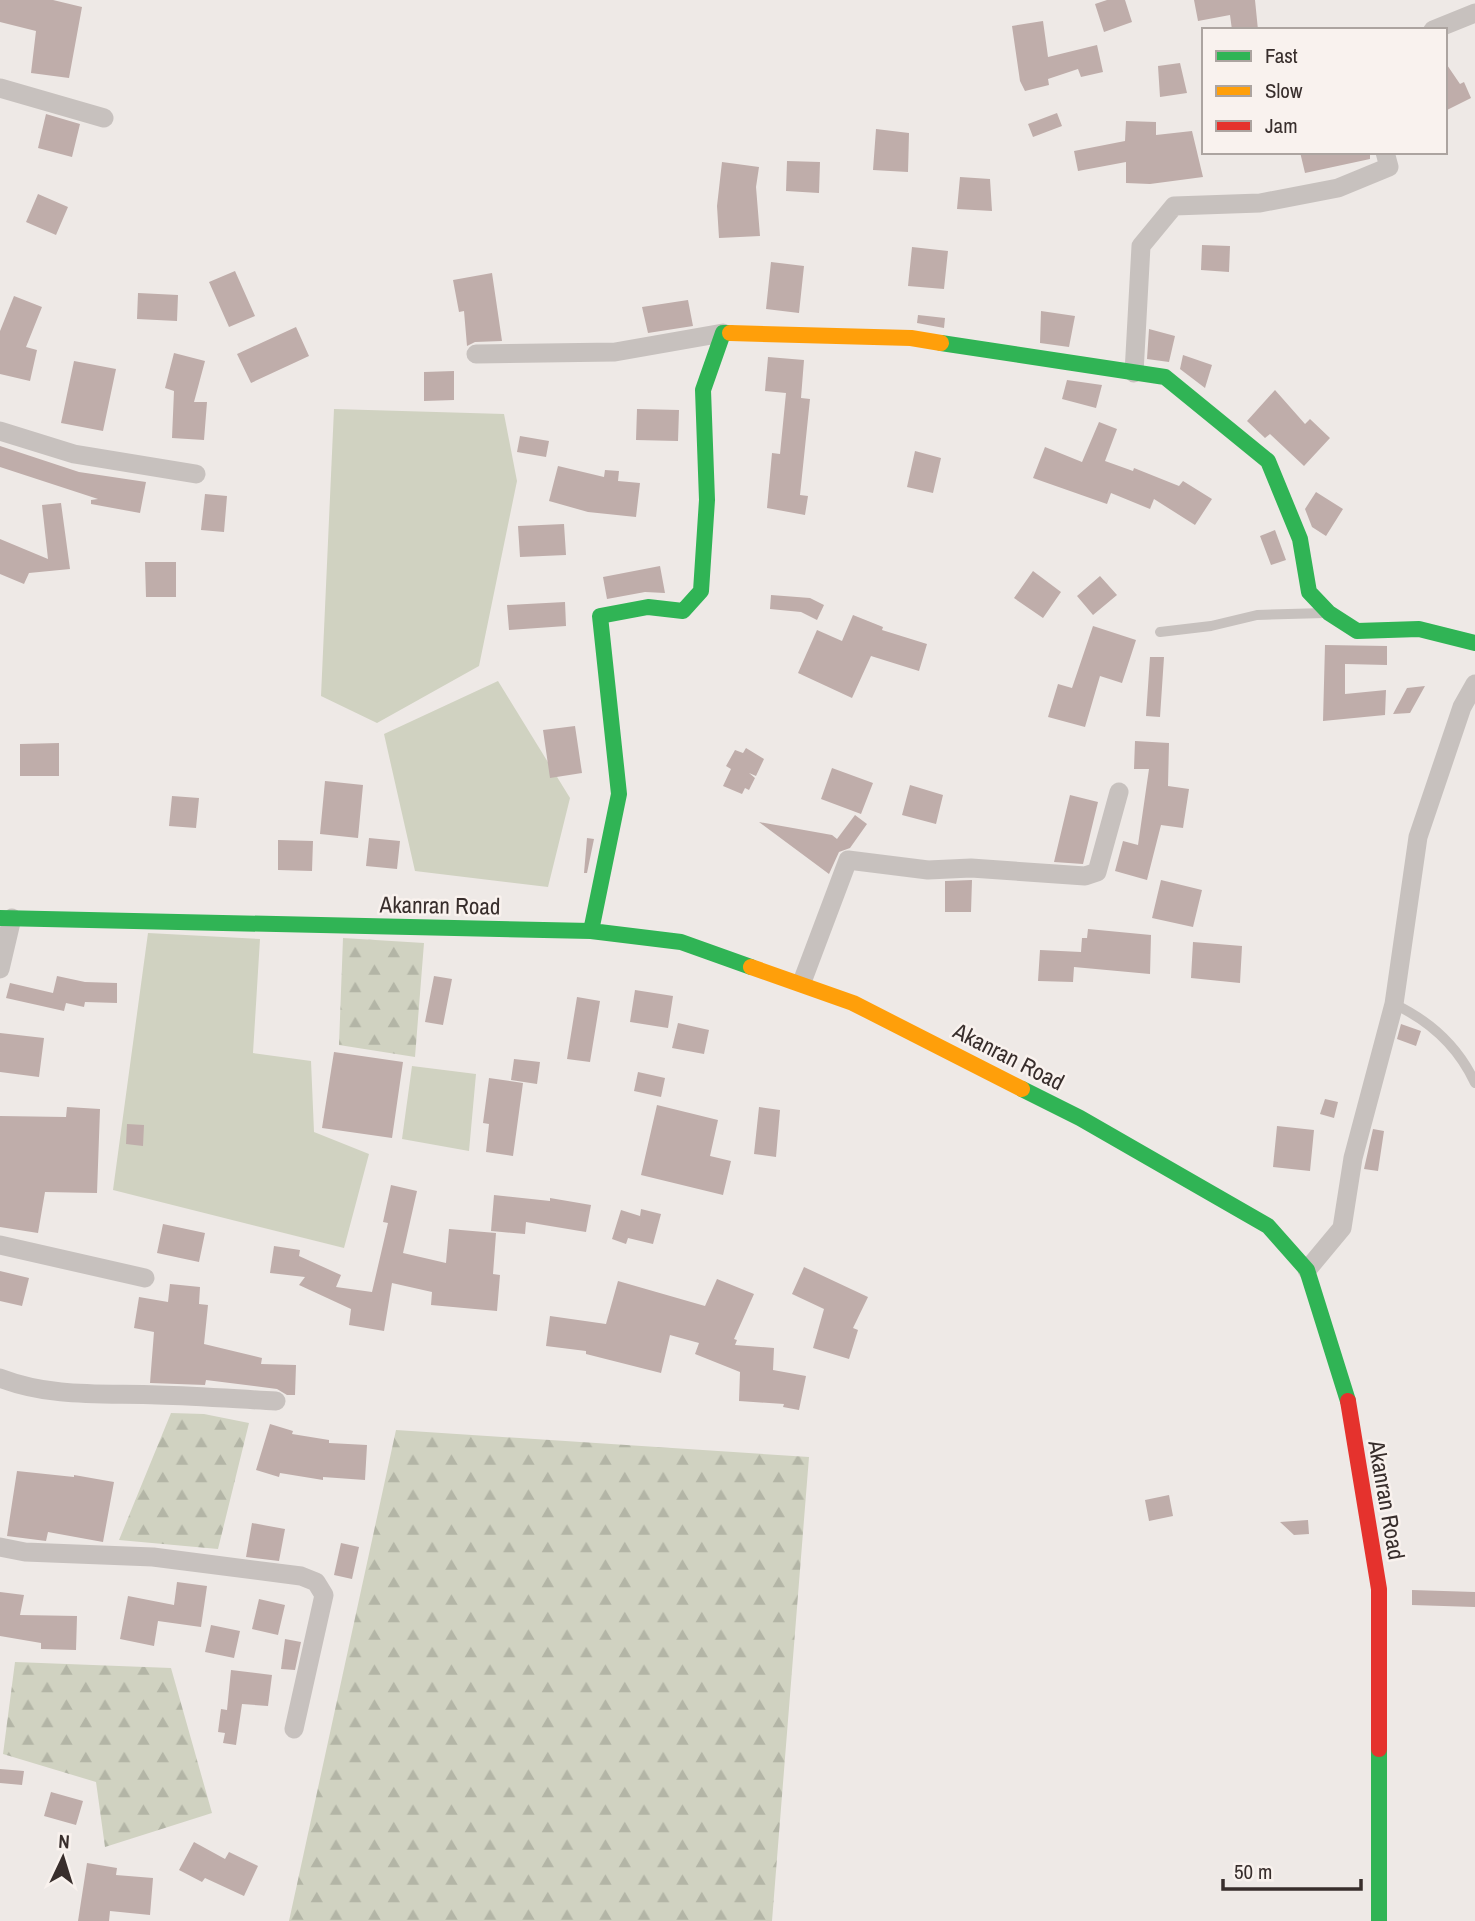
<svg xmlns="http://www.w3.org/2000/svg" width="1475" height="1921" viewBox="0 0 1475 1921" font-family="'Archivo Narrow',sans-serif">
	<style>
		.grass { fill: #d0d2c1 }
		.forest { fill: url(#forest-firs) }
		.building { fill: #bfadaa }
		.lines { fill: none; stroke-linecap: round; stroke-linejoin: round }
		.lane { stroke: #c7c1be; stroke-width: 10 }
		.street { stroke: #c7c1be; stroke-width: 19 }
		.fast { stroke: #30b455; stroke-width: 16 }
		.slow { stroke: #ff9f0a; stroke-width: 16 }
		.jam { stroke: #e5322d; stroke-width: 16 }
		.labels { text-anchor: middle; dominant-baseline: central; stroke-width: 5; stroke-linejoin: round; paint-order: stroke }
		.street-label { font-size: 23px; fill: #382e2c; stroke: #f9f2ee }
	</style>
	<defs>
		<pattern id="forest-firs" width="22" height="20" patternUnits="userSpaceOnUse" patternTransform="scale(1.75)"><rect width="22" height="20" fill="#d0d2c1"/><path d="M5 1l3.5 6h-7zM16 11l3.5 6h-7z" fill="#b3b5a6"/></pattern>
	</defs>
	<rect width="100%" height="100%" fill="#eee9e6"/>
	<!-- grass -->
	<path class="grass" d="M334 409 504 414 517 481 479 666 377 723 321 696Z
		M498 681 570 798 548 887 415 871 384 734Z
		M148 933 260 939 253 1053 311 1061 314 1132 369 1154 344 1248 113 1190Z
		M412 1066 476 1074 469 1151 402 1139Z"/>
	<!-- forest -->
	<path class="forest" d="M343 938 424 943 415 1057 339 1045Z
		M171 1413 204 1414 249 1423 218 1549 119 1540Z
		M396 1430 809 1457 772 1921H289Z
		M15 1662 171 1668 212 1813 105 1847 96 1782 3 1754Z"/>
	<!-- building -->
	<path class="building" d="M0 0H53L82 7 69 78 31 73 36 31 0 22Z
		M1107 0H1125L1132 22 1104 32 1095 4Z
		M1194 0H1255L1258 30H1232L1230 15 1198 21Z
		M1043 21 1048 57 1097 45 1103 72 1081 77 1078 69 1048 79 1049 85 1025 91 1020 81 1012 26Z
		M1445 62 1460 84 1464 82 1471 98 1445 111Z
		M1180 63 1187 93 1160 97 1158 66Z
		M1057 113 1062 126 1033 137 1028 124Z
		M46 114 80 124 72 157 38 148Z
		M1126 121 1156 122V135L1192 131 1203 177 1150 184 1126 183V162L1078 171 1074 151 1125 141Z
		M876 129 909 133 908 172 873 170Z
		M1300 152H1370V159L1305 173Z
		M787 161 820 162 819 193 786 191Z
		M722 162 759 167 756 187 760 236 719 238 717 206Z
		M960 177 990 179 992 211 957 209Z
		M38 194 68 207 56 235 26 222Z
		M1202 245 1230 246 1229 272 1201 270Z
		M912 247 948 251 944 289 908 286Z
		M771 262 804 266 799 313 766 309Z
		M235 271 255 316 229 327 209 282Z
		M492 273 502 341 475 342 467 346 464 311 459 312 453 280Z
		M138 293 178 295 177 321 137 319Z
		M14 296 42 307 26 347 37 350 30 381 0 374V331Z
		M688 300 693 326 648 333 642 307Z
		M1041 311 1075 316 1069 347 1040 343Z
		M918 315 945 318 944 328 917 323Z
		M296 327 309 356 251 383 237 354Z
		M1149 329 1175 336 1169 362 1147 359Z
		M174 353 205 361 194 402H207L204 440 172 438 174 391 165 388Z
		M1183 355 1212 365 1205 388 1180 369Z
		M768 357 804 360 801 398 810 399 800 495 808 496 805 515 767 508 772 453 780 454 786 393 765 391Z
		M74 361 116 369 103 431 61 423Z
		M454 371V400L424 401V372Z
		M1067 380 1102 385 1096 408 1062 399Z
		M1275 390 1305 424 1310 419 1330 438 1304 466 1270 434 1265 438 1247 421Z
		M637 409 679 410 678 441 636 440Z
		M1099 422 1117 429 1105 461 1133 471 1134 468 1179 486 1183 481 1212 499 1195 525 1154 499 1150 509 1111 493 1107 504 1033 478 1045 447 1082 462Z
		M520 436 549 441 546 457 517 452Z
		M0 446 79 472 146 482 140 513 91 504V500L98 499 0 467Z
		M915 451 941 458 933 493 907 487Z
		M558 466 604 477 605 470 619 471 618 481 640 483 636 517 588 512 549 501Z
		M1316 492 1343 509 1326 536 1312 527 1305 509Z
		M205 494 227 496 224 532 201 530Z
		M61 503 70 569 29 573 24 584 0 574V539L48 559 42 505Z
		M564 524 566 555 520 557 518 526Z
		M1275 530 1286 560 1271 565 1260 536Z
		M145 562H176V597H146Z
		M660 566 665 593 645 592 607 599 603 577Z
		M1033 571 1061 592 1043 618 1014 598Z
		M1100 576 1117 595 1093 615 1077 596Z
		M771 595 810 598 824 605 817 620 801 612 770 609Z
		M565 602 566 626 509 630 507 605Z
		M853 615 883 627 882 630 927 644 919 671 871 656 852 698 798 673 817 630 842 641Z
		M1093 626 1136 640 1122 683 1100 676 1085 727 1048 717 1058 684 1072 688Z
		M1325 645 1387 646V665L1345 664V694L1386 690 1385 715 1323 721Z
		M1150 657H1164L1160 717 1146 716Z
		M1425 686 1410 713 1393 714 1407 688Z
		M575 726 582 773 550 778 543 730Z
		M1135 741 1169 743 1168 786 1189 789 1183 828 1161 825 1147 880 1115 871 1123 841 1138 845 1149 769H1134Z
		M59 743V776H20V744Z
		M746 748 764 759 756 776 749 773 755 778 749 790 745 788 742 794 723 786 731 769 726 766 735 750 743 753Z
		M832 768 873 783 861 814 821 799Z
		M325 781 363 785 358 838 320 834Z
		M910 785 943 795 936 824 902 815Z
		M1070 795 1098 802 1083 864 1054 862Z
		M172 796 199 798 196 828 169 826Z
		M855 815 867 824 850 848 839 852 829 874 759 822 832 835 837 839Z
		M369 838 400 841 397 869 366 866Z
		M587 838 594 839 587 873H584Z
		M278 840 313 841 312 871 278 870Z
		M972 880 971 912H945V881Z
		M1161 880 1202 890 1193 927 1152 918Z
		M1088 929 1151 935 1150 974 1074 967 1073 982 1038 981 1040 950 1081 952 1082 938H1087Z
		M1193 942 1242 946 1240 983 1191 978Z
		M57 976 85 982 117 983V1003L85 1002 84 1007 66 1003 64 1011 6 998 10 983 53 993Z
		M434 976 452 979 443 1025 425 1022Z
		M635 990 673 996 668 1028 630 1022Z
		M577 997 600 1001 590 1062 567 1059Z
		M678 1023 709 1030 704 1054 672 1048Z
		M1401 1024 1421 1031 1416 1046 1397 1039Z
		M0 1033 44 1038 39 1077 0 1072Z
		M334 1052 403 1062 392 1138 322 1128Z
		M514 1059 540 1062 537 1084 511 1080Z
		M638 1072 665 1078 661 1097 634 1091Z
		M489 1078 523 1083 513 1156 486 1152 489 1124 483 1123Z
		M1325 1099 1338 1102 1334 1118 1320 1114Z
		M657 1105 718 1120 710 1156 731 1161 723 1195 641 1175Z
		M67 1107 100 1109 97 1193 45 1192 38 1233 0 1227V1116L66 1117Z
		M759 1107 780 1110 776 1157 754 1154Z
		M127 1124 144 1125 143 1146 126 1144Z
		M1277 1126 1314 1130 1310 1171 1273 1167Z
		M1373 1129 1384 1131 1378 1171 1364 1169Z
		M391 1185 417 1191 403 1253 446 1263 449 1229 496 1233 493 1274 500 1275 497 1311 431 1305 432 1292 392 1283 384 1331 349 1325 351 1309 299 1285 305 1277 270 1273 274 1246 300 1250 299 1256 341 1275 336 1287 372 1292 388 1223 383 1222Z
		M494 1195 550 1201V1198L591 1205 586 1232 526 1222 525 1234 491 1231Z
		M641 1209 661 1214 653 1244 628 1238 626 1244 612 1239 621 1210 640 1216Z
		M163 1224 205 1233 199 1262 157 1253Z
		M804 1267 868 1297 853 1328 858 1330 849 1359 813 1348 824 1309 792 1294Z
		M0 1271 29 1278 22 1306 0 1301Z
		M717 1279 754 1294 734 1339 737 1340 735 1345 774 1348 773 1370 806 1376 799 1410 783 1407 784 1404 739 1401 740 1372 695 1354 699 1343 670 1335 661 1373 586 1354V1351L546 1346 550 1316 606 1324 618 1281 705 1306Z
		M170 1284 200 1287 199 1304 208 1305 204 1344 262 1358 261 1364 296 1365 295 1395H287L277 1389 206 1380 205 1385 150 1383 154 1332 134 1328 139 1297 168 1302Z
		M270 1424 293 1431 292 1434 329 1440V1443L367 1445 365 1480 323 1477V1480L280 1473 279 1477 256 1470Z
		M17 1471 74 1477V1475L114 1482 103 1542 48 1532 46 1541 7 1536Z
		M1169 1495 1173 1516 1149 1521 1145 1500Z
		M1308 1520 1309 1534 1294 1535 1280 1522Z
		M252 1523 285 1529 279 1561 246 1557Z
		M341 1543 359 1547 352 1579 334 1575Z
		M177 1582 207 1586 201 1627 158 1621 154 1646 120 1639 128 1596 174 1605Z
		M1412 1590 1475 1592V1607L1412 1605Z
		M0 1592 24 1595 20 1615 77 1616 76 1650 41 1649V1643L0 1636Z
		M259 1599 285 1605 278 1635 252 1629Z
		M211 1625 240 1631 234 1658 205 1652Z
		M285 1639 301 1642 295 1670 281 1669Z
		M231 1670 272 1675 268 1706 242 1704 236 1745 223 1743 225 1733 218 1732 221 1709 227 1710Z
		M0 1769 24 1771 22 1785 0 1783Z
		M51 1792 83 1801 76 1825 44 1816Z
		M194 1842 225 1859 229 1852 258 1866 244 1896 205 1878 202 1882 179 1870Z
		M87 1863 117 1868 116 1875 153 1878 150 1915 110 1911 109 1921H78Z"/>
	<g class="lines">
		<!-- lane -->
		<path class="lane" d="M1160 632 1211 626 1257 615 1325 613
			M1394 1004C1430 1021 1458 1046 1475 1083"/>
		<!-- street -->
		<path class="street" d="M1433 30 1475 13
			M0 88 104 118
			M476 354 615 352 723 333
			M1134 373 1141 246 1174 206 1260 203 1338 188 1389 167 1385 152
			M0 431 74 454 196 474
			M0 969 12 918
			M802 982 848 860 928 870 971 868 1085 876 1097 872 1119 792
			M0 1245 145 1278
			M1307 1270 1342 1228 1353 1158 1394 1004 1418 837 1462 707 1475 684
			M0 1378C52 1398 103 1393 158 1395 198 1396 237 1399 276 1401
			M0 1547 25 1552 153 1557 301 1576 316 1582 324 1595 294 1729"/>
		<!-- fast -->
		<path class="fast" d="M941 343 1165 377 1268 461 1300 539 1309 592 1329 613 1357 631 1419 629 1475 643
			M0 918 591 931 681 942 751 967
			M591 931 619 794 600 616 648 607 683 611 701 591 707 500 703 390 723 333H730
			M1022 1089 1080 1118 1268 1226 1307 1270 1348 1401
			M1379 1749V1921"/>
		<!-- slow -->
		<path class="slow" d="M730 333 911 338 941 343
			M751 967 853 1003 1022 1089"/>
		<!-- jam -->
		<path class="jam" d="M1348 1401 1379 1589V1749"/>
	</g>
	<g class="labels">
		<!-- street labels -->
		<g class="street-label">
			<text transform="translate(440 905) rotate(1)">Akanran Road</text>
			<text transform="translate(1009 1056) rotate(27)">Akanran Road</text>
			<text transform="translate(1387 1500) rotate(80)">Akanran Road</text>
		</g>
	</g>
	<!-- legend -->
	<rect x="1202" y="28" width="245" height="126" fill="#f9f2ee" stroke="#aca4a0" stroke-width="2"/>
	<rect x="1216" y="51" width="35" height="10" fill="#30b455" stroke="#aca4a0" stroke-width="2"/>
	<text x="1265" y="63" font-size="21" fill="#382e2c">Fast</text>
	<rect x="1216" y="86" width="35" height="10" fill="#ff9f0a" stroke="#aca4a0" stroke-width="2"/>
	<text x="1265" y="98" font-size="21" fill="#382e2c">Slow</text>
	<rect x="1216" y="121" width="35" height="10" fill="#e5322d" stroke="#aca4a0" stroke-width="2"/>
	<text x="1265" y="133" font-size="21" fill="#382e2c">Jam</text>
	<!-- north arrow -->
	<g transform="translate(63 1858) rotate(4)" stroke="#f9f2ee" stroke-width="5" paint-order="stroke">
	<path d="M0-5L12 26L0 18L-12 26Z" fill="#382e2c"/>
	<text y="-10" font-size="19" font-weight="bold" text-anchor="middle" fill="#382e2c">N</text>
	</g>
	<!-- scale -->
	<path d="M1223 1879v10h138v-10" fill="none" stroke="#382e2c" stroke-width="3.5"/>
	<text x="1234" y="1879" font-size="21" fill="#382e2c" stroke="#f9f2ee" stroke-width="5" paint-order="stroke">50 m</text>
</svg>
